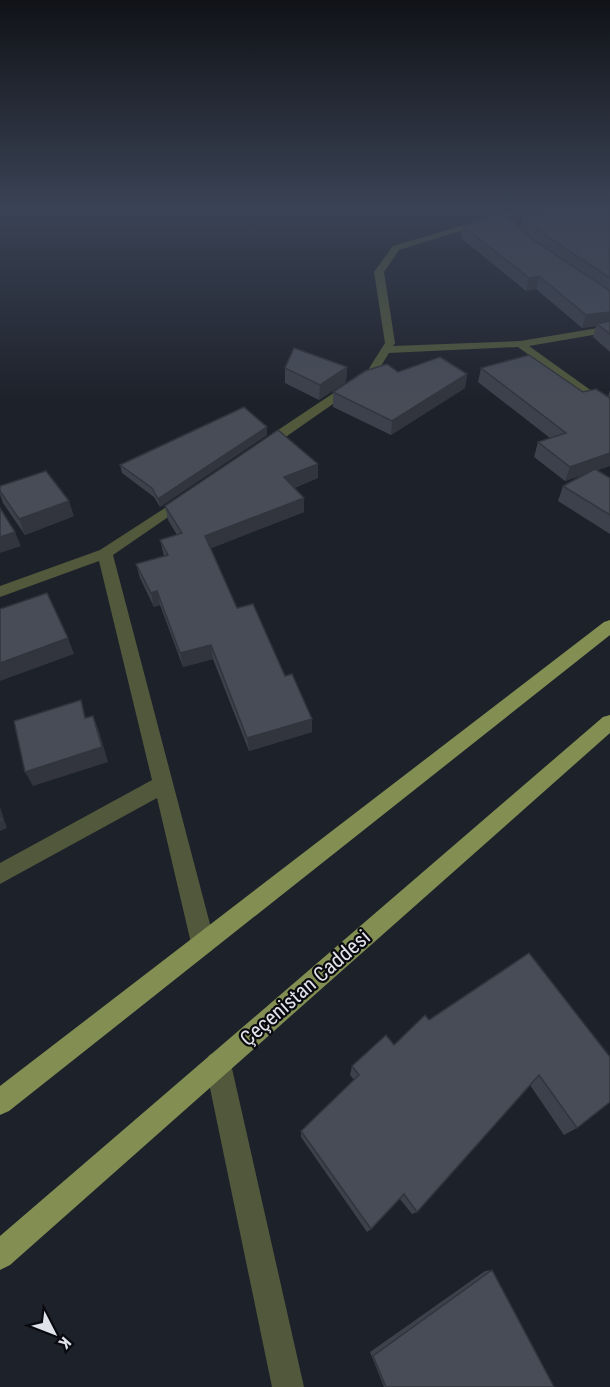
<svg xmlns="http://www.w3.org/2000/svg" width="610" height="1387" viewBox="0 0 610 1387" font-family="'Roboto Condensed',sans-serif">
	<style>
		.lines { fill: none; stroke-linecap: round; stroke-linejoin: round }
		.minor { fill: #51583b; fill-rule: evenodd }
		.major { fill: #828e52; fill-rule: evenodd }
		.wall { fill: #3d414b }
		.shaded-wall { fill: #32353d }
		.building { fill: #474c57; stroke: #32353d; stroke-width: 1.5 }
		.labels { text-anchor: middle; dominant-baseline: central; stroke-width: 4.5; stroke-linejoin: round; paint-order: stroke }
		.near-street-label { font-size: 21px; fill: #e1e3ea; stroke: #090a0f }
	</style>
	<rect width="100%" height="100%" fill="#1d212a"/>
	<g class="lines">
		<!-- minor -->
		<path class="minor" d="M522 208H535L399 250 384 272 395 343 393 346 520 341 610 326V332L529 346 610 404V414L518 347 389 353 376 374 267 450H257L256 447 257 444 368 370 385 343 374 272 393 246Z
			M185 495 192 499 190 502 113 555 215 943 211 951 203 955 195 951 191 943 157 798 0 884V863L152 780 99 561 0 597V586L100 550Z
			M218 1051 227 1055 231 1064 304 1387H272L205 1064 209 1055Z"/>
		<!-- major -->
		<path class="major" d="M610 620V635L9 1111 0 1115V1086L604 622Z
			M610 715V733L10 1265 0 1270V1236L603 717Z"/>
	</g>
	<!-- wall -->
	<path class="wall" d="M549 208H610V352L593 337 596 326 582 328 536 289 526 291 461 238 463 226 535 241 520 227 522 215 549 210Z
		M347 367 346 382 319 400 285 383V368Z
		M481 368 583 392 608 397 610 390V466L597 470 610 478V534L558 501 563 486 582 475 565 481 534 457 538 442 550 438 478 382Z
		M398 372 467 374 465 388 391 435 333 407V392Z
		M267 427V435L160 507 154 497 122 473 120 465Z
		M318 464V478L294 488 304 498V512L211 548 237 608 285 676 312 719V732L249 751 213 659 183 667 160 605 154 607 140 578 136 564 164 556 160 540 177 535 168 520 165 506Z
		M0 486 74 516 25 535 3 503 0 494Z
		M529 953 577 1128 564 1135 530 1085 417 1212 412 1214 399 1198 371 1229 367 1232 301 1137V1131L354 1080 350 1075 352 1066 394 1045Z
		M492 1270 554 1387H384L370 1352 485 1271Z"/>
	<!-- shaded-wall -->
	<path class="shaded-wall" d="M539 276 536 289 526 291 529 278Z
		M610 312V324H597L596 326 582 328 586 315Z
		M347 367 346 382 319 400 320 385Z
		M467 374 465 388 391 435 392 421Z
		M267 427V435L160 507 158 499Z
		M610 453V466L565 481 570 467Z
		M318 464V478L284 491V477Z
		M304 498V512L207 550 205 536Z
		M69 501 74 516 25 535 19 519Z
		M15 532 21 546 0 553V537Z
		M157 591 160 605 154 607 151 593Z
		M68 638 74 654 0 681V663Z
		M211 645 213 659 183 667 180 653Z
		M93 716 99 731 108 762 33 786 25 772Z
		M312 719V732L249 751 247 738Z
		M0 807 7 828 0 831Z"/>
	<!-- building -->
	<path class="building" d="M558 208H610V278L541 232 522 215Z
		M508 217 532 239 610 291V312L586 315 539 276 529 278 463 226Z
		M610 321V334L597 324Z
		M294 348 347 367 320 385 285 368Z
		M529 355 583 392 596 389 610 398V453L570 467 538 442 566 433 481 368Z
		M440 357 467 374 392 421 333 392 365 371 387 364 398 372Z
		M244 407 267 427 158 499 152 488 120 465Z
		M278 430 318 464 284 477 304 498 205 536 237 608 253 604 285 676 292 674 312 719 247 738 211 645 180 653 157 591 151 593 136 564 168 555 160 540 182 533 165 506Z
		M595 469 610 478V515L563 486Z
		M46 471 69 501 19 519 0 491V486Z
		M0 508 15 532 0 537Z
		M47 593 68 638 0 663V609Z
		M81 700 85 718 93 716 102 747 25 772 14 721Z
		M0 813 3 821 0 822Z
		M529 953 610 1057V1102L577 1128 539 1075 417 1212 404 1194 371 1229 301 1131 359 1075 352 1066 386 1035 394 1045 425 1015 429 1020Z
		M492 1270 554 1387H386L373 1356Z"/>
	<!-- sky -->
	<linearGradient id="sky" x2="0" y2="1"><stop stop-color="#101217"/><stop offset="0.52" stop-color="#3a4355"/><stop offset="1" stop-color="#3a4355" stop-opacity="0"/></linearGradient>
	<rect width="610" height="402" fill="url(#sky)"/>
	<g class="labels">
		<!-- near-street labels -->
		<g class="near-street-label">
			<text transform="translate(305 988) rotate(-41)">Çeçenistan Caddesi</text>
		</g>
	</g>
	<!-- north arrow -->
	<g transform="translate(54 1333) rotate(132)" stroke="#090a0f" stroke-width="4.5" paint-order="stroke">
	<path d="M0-4.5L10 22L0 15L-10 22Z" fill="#e1e3ea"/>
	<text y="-9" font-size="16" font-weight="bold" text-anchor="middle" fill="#e1e3ea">K</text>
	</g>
</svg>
